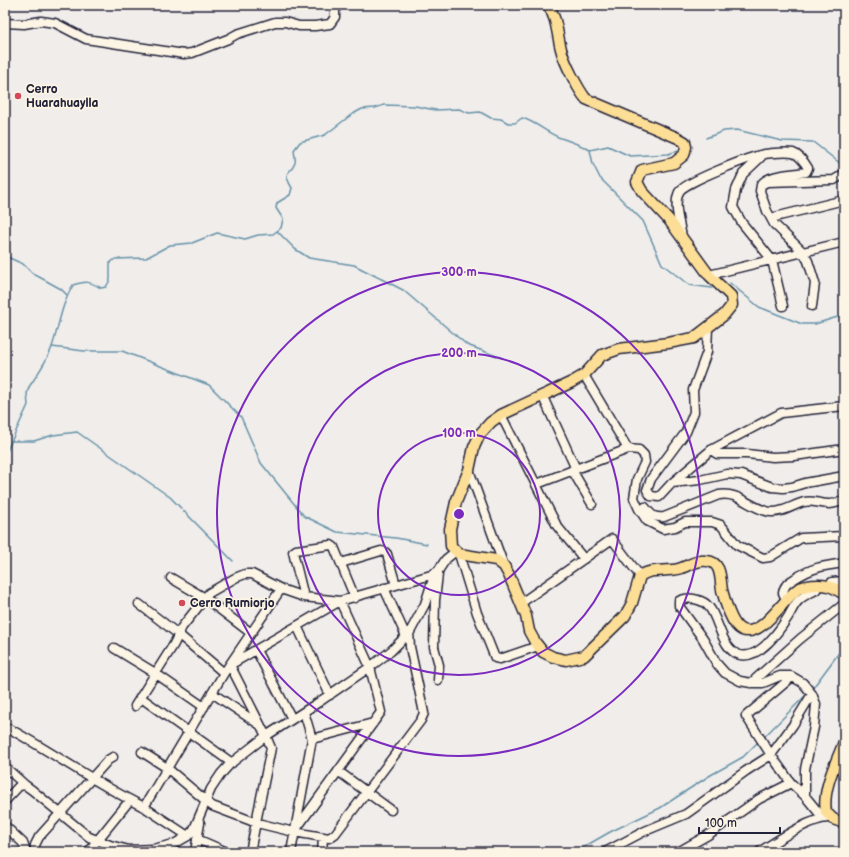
<svg xmlns="http://www.w3.org/2000/svg" width="849" height="857" viewBox="0 0 849 857" font-family="'Balsamiq Sans',sans-serif">
	<style>
		.lines { fill: none; stroke-linecap: round; stroke-linejoin: round }
		.stream { stroke: #6592a9; stroke-width: 1.5 }
		.minor-casing { stroke: #22223b; stroke-width: 11 }
		.major-casing { stroke: #22223b; stroke-width: 13 }
		.minor { stroke: #fcf5e5; stroke-width: 8 }
		.major { stroke: #fdde96; stroke-width: 10 }
		.ring { fill: none; stroke: #7b2cbf; stroke-width: 2 }
		.poi-dot { fill: #d1495b; stroke: #fcf5e5; stroke-width: 1.5 }
		.labels { text-anchor: middle; dominant-baseline: central; stroke-width: 3.5; stroke-linejoin: round; paint-order: stroke }
		.poi-label { font-size: 12px; font-weight: bold; fill: #22223b; stroke: #fcf5e5; text-anchor: start }
		.centre { fill: #7b2cbf; stroke: #fcf5e5; stroke-width: 2 }
		.ring-label { font-size: 12px; text-anchor: middle; font-weight: bold; fill: #7b2cbf; stroke: #fcf5e5; stroke-width: 3.5; stroke-linejoin: round; paint-order: stroke }
	</style>
	<rect width="100%" height="100%" fill="#f1edea"/>
	<filter id="ink" filterUnits="userSpaceOnUse"><feTurbulence type="fractalNoise" baseFrequency=".025" numOctaves="2"/><feDisplacementMap in="SourceGraphic" scale="8" xChannelSelector="R" yChannelSelector="G"/><feConvolveMatrix kernelMatrix="1 2 1 2 8 2 1 2 1" color-interpolation-filters="sRGB"/></filter>
	<g filter="url(#ink)">
		<g class="lines">
			<!-- stream -->
			<path class="stream" d="M706 138 724 131 737 130 782 141 813 142 841 164H844
				M590 150 593 164 600 178 643 221 662 264 689 285 712 288
				M277 231 295 249 309 258 354 265 403 290 467 345 502 358
				M5 256 23 264 32 273 61 289 67 295
				M730 283 759 307 802 324H815L844 315
				M52 347 84 351H122L209 385 241 417 261 463 304 516 337 532 396 538 427 544
				M11 441H34L53 435 77 432 170 497 233 561
				M5 455 28 405 27 394 29 387C37 375 47 361 52 347 59 326 61 305 73 285 86 281 89 281 101 288L106 287 110 280V263L115 259 146 258 170 245 192 243 217 233 245 239 258 235 273 234 281 228 283 219 276 208 277 203 290 195 292 188C281 169 290 176 295 163 296 159 294 153 294 150L300 142 325 135 351 115 362 109 375 108 384 105 415 106 435 110 459 109 469 113 480 112 491 118 501 119 508 123H515L522 118C534 121 546 132 558 137 569 141 579 144 590 150L608 146 630 156 668 154 681 150
				M812 689 844 646
				M764 737 808 693
				M578 852 582 848 610 832 660 808 709 776 743 757 758 742"/>
			<defs>
				<path id="minor" d="M5 23 24 24 41 21 55 23 86 39 184 54 192 53 228 39 237 34 275 22H285L299 26H315L330 24 335 17V5
					M761 157 743 174 736 190 733 207 742 223 772 260 783 306
					M771 218 844 200
					M682 237C680 224 673 205 679 192 684 182 752 156 765 154 771 153 787 152 793 153 799 155 805 163 808 168L806 172C794 174 767 174 761 185
					M709 275 844 242
					M812 306 815 283 808 261 803 252 774 224 767 211 760 191 761 185 767 182 834 180 844 174
					M584 375 628 449
					M542 395 576 469
					M501 415 557 526 584 559
					M711 450 717 454H747L773 457 794 456 844 449
					M469 470 504 566
					M572 470 592 504
					M672 483 700 480 727 474 741 475 772 487 783 488 792 487 805 483 844 476
					M537 484 628 449 639 450 644 455 645 462 637 479 634 498 639 509 647 521 663 529 675 527 685 522H712L721 525 737 545 763 558 770 557 801 538 844 536
					M651 496 659 497 672 483 711 450 781 413 844 406
					M651 496 647 490 651 479 686 432 694 412 693 390 707 352 708 327
					M645 507C651 515 654 518 664 517L719 495C739 491 752 510 771 512 783 513 793 505 804 502 813 500 820 504 829 504 834 504 839 502 844 501
					M459 554 477 613 495 658 500 659 538 646
					M341 563 381 551 385 552 387 554 396 585
					M171 578 205 598 251 633
					M828 586 832 582 844 581
					M384 588 406 636
					M304 597 293 552 296 550 331 545 334 547 355 598
					M786 599 783 593C784 585 788 583 794 579 813 567 823 566 844 563
					M521 603 612 539 640 576
					M139 604 178 634 224 673
					M297 626 330 695
					M114 648 155 673 204 707
					M256 650 292 719
					M792 677 746 716 771 755 791 783 805 796 823 818
					M438 680 439 665 434 647 435 600 438 574
					M751 683 800 639 844 604
					M212 693 260 725
					M140 697 232 763
					M135 706 174 644 182 627 209 593 235 578 245 574H252L281 589 304 597 340 601 431 575 438 571
					M5 731 10 729C55 754 97 784 144 807L224 673 281 589
					M312 739 373 723
					M142 752 167 768 212 806 257 823 294 832 329 838 335 834 421 720 424 713 410 647 409 632
					M5 767 25 785
					M338 771 391 810
					M805 796V769L814 727 816 704 812 694 803 683 791 676H780L763 683H751L740 681 725 673 717 664 703 639 679 606V601L681 600C689 597 703 599 709 607 719 619 722 651 740 655 760 659 779 631 788 617 791 612 794 605 798 601 802 596 810 593 816 590L818 586
					M5 801 19 786 25 785 32 790 89 837 110 845 129 850 153 849 174 844 188 836 194 829 211 789 221 774 230 764 266 736 319 702 370 667 391 651 410 632 425 604 432 582 440 568 446 559 456 551
					M144 807 188 836
					M5 826 23 843 26 852
					M197 839 227 852
					M35 852V845L39 837 91 779 108 760 113 757
					M88 852 130 800
					M195 852 200 823
					M250 852 271 748 266 736 230 665 340 601 370 667 381 712 294 832
					M291 852 312 739 304 712
					M322 852 323 838
					M605 852 645 831 686 814 746 771 771 755 793 725 812 694
					M678 852 708 835 759 799 791 783
					M759 852C777 841 808 819 828 818"/>
				<path id="major" d="M548 5C557 18 557 34 561 49 564 62 578 89 586 99L678 138 685 142 686 147 684 155 674 163 642 170 637 182 642 191 669 220 709 275 731 296 732 305 724 315 694 338 668 343 619 349 602 355 584 375 572 382 501 415 491 422 480 434 474 447 469 470 456 502 450 529 451 546 459 554 496 560 504 566 509 575 526 616 529 631 535 642 543 652 553 657 566 660 584 656 625 616 632 603 640 576C651 568 665 572 678 569 687 567 697 559 707 561 722 562 720 580 722 590 725 601 731 625 742 630 762 638 783 599 798 589 805 585 819 584 828 586 833 587 839 591 844 594
					M844 742C836 763 822 789 826 812L833 819 844 823"/>
			</defs>
			<!-- minor casing -->
			<use href="#minor" class="minor-casing"/>
			<!-- major casing -->
			<use href="#major" class="major-casing"/>
			<!-- minor -->
			<use href="#minor" class="minor"/>
			<!-- major -->
			<use href="#major" class="major"/>
		</g>
	</g>
	<!-- distance rings -->
	<g class="ring">
		<circle cx="459" cy="514" r="81"/>
		<circle cx="459" cy="514" r="161"/>
		<circle cx="459" cy="514" r="242"/>
	</g>
	<!-- markers -->
	<g class="poi-dot">
		<circle cx="18" cy="96" r="4"/>
		<circle cx="182" cy="603" r="4"/>
	</g>
	<g class="labels">
		<!-- poi labels -->
		<g class="poi-label">
			<text x="26" y="89">Cerro<tspan x="26" dy="14">Huarahuaylla</tspan></text>
			<text x="190" y="603">Cerro Rumiorjo</text>
		</g>
	</g>
	<circle cx="459" cy="514" r="6" class="centre"/>
	<g class="ring-label">
		<text x="459" y="276">300 m</text>
		<text x="459" y="357">200 m</text>
		<text x="459" y="437">100 m</text>
	</g>
	<!-- margin -->
	<rect width="849" height="857" fill="none" stroke="#fcf5e5" stroke-width="20"/>
	<rect x="10" y="10" width="829" height="837" fill="none" stroke="#22223b" stroke-width="1.5" filter="url(#ink)"/>
	<!-- scale -->
	<path d="M699 827v6h81v-6" fill="none" stroke="#22223b" stroke-width="2"/>
	<text x="705" y="827" font-size="12" fill="#22223b" stroke="#fcf5e5" stroke-width="3" paint-order="stroke">100 m</text>
</svg>
